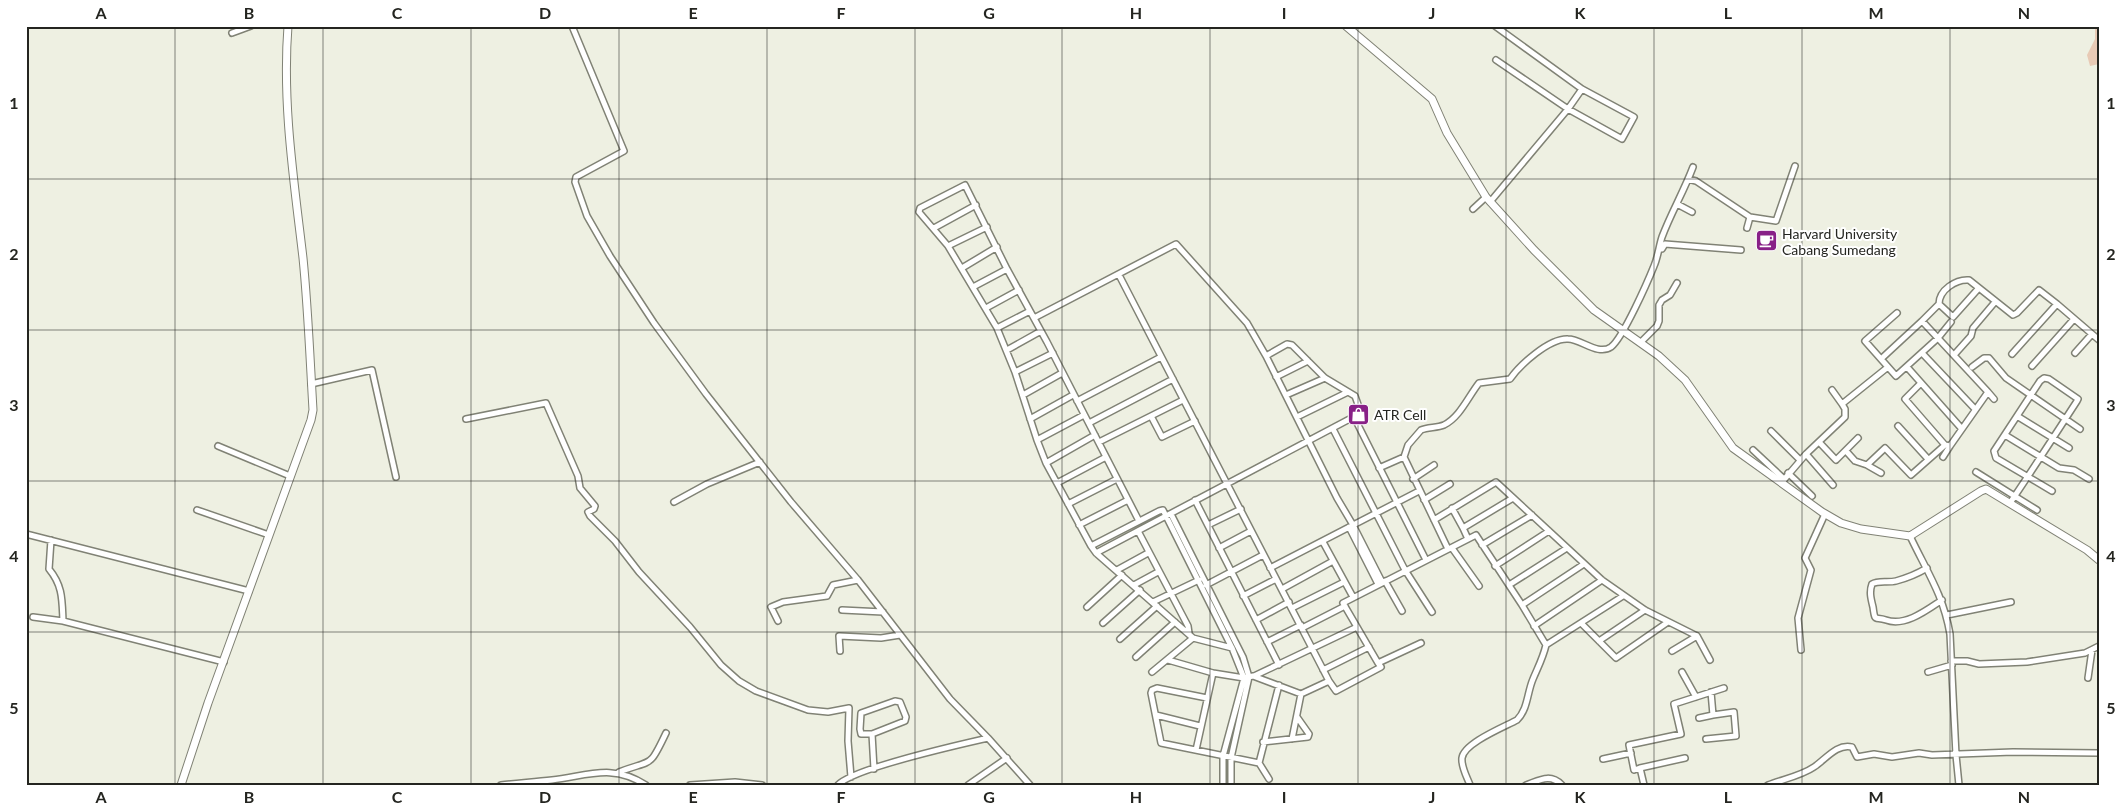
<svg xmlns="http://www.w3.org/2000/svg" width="2125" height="811" viewBox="0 0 2125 811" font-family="Lato,sans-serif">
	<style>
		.green { fill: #e8cab5 }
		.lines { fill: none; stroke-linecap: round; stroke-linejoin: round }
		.street-casing { stroke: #808275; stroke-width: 8 }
		.secondary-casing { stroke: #808275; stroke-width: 9 }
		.street { stroke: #fff; stroke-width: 5 }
		.secondary { stroke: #fff; stroke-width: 7 }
		.grid { fill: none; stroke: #242520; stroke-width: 1; stroke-opacity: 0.55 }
		.labels { text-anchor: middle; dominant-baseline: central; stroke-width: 4; stroke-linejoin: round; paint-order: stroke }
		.poi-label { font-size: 14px; fill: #242520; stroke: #fff; text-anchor: start }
		.neatline { fill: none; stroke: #242520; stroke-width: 2 }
		.grid-label { font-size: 16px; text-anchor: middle; font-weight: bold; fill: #242520 }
	</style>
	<rect width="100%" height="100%" fill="#eef0e2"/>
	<!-- green -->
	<path class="green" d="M2095 26H2099V64L2090 66 2087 55 2095 39Z"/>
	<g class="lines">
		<defs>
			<path id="street" d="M572 26 624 151 576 177 575 182 587 216 610 256 654 323 706 394 791 502 858 580 950 699 988 738
				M1495 26 1582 89 1634 117 1622 139 1568 109 1496 60
				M232 33 251 26
				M1688 179 1696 181 1750 217 1747 228
				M1490 202 1568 109 1582 89
				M1677 204 1692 212
				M1473 209 1486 197
				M1750 217 1776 221 1795 166
				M934 228 976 205
				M948 246 987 227
				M1659 249H1662L1665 244 1741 250
				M962 268 997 247
				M1119 275 1329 681
				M973 287 1007 269
				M1978 289 1953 317 1939 304C1939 290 1956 279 1969 280L2013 315 2017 313 2039 290 2057 304 2012 354
				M2057 304 2099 340
				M986 308 1019 290
				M1034 318 1176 244 1247 323 1266 356 1337 498 1353 525 1382 582
				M1922 321 1939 304
				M997 328 1030 311
				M1641 342 1657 326 1659 321V305L1662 300 1670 295 1677 283
				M1007 350 1041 331
				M1922 353 1975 409
				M2075 353 2092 334
				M1954 355 1971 336 1973 328 1995 302
				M2032 366 2074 319
				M1888 367 1865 341 1897 313
				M1907 367 1962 429
				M1972 367 1984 358H1989L2006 378 2080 429
				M1015 372 1053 353
				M1276 377 1308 361
				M1921 383 1905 399 1945 445
				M311 384 372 370 396 477
				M1832 390 1842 404
				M1988 392 1994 399
				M1023 395 1062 373
				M1286 395 1325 378
				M1077 401 1161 357
				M1151 416 1162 437 1195 421
				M2017 416 2069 448
				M1297 417 1348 392
				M1354 417 1426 560
				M466 419 546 403 578 476 580 488 595 506 594 509 588 512 590 516 615 541 639 572 690 627 721 665 739 681 756 691 808 710 828 712 849 708 848 741 851 777
				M1030 419 1073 395
				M1089 423 1173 379
				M1898 426 1928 459
				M1333 429 1405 570 1432 612
				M1771 431 1800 460
				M2005 435 2059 468 2074 470 2089 479
				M1037 440 1084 415
				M1099 442 1183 400
				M1819 442 1836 460 1858 438
				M218 446 290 476
				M1753 450 1784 479
				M1846 451 1855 461 1867 465 1885 448 1911 475 1945 445 1950 446 1988 392 1922 321 1881 359
				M1806 454 1833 485
				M1943 457 1950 446
				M1046 463 1095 435
				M1867 465 1881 473
				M1379 468 1404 457
				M1976 472 2037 510
				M1788 473 1812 496
				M1413 479 1434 465
				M1782 482 1806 454 1845 417V409L1842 404 1888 367 1896 376 1938 338 1951 322
				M1057 483 1106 457
				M1195 500 1279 665
				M1424 500 1450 484
				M674 502 707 484 760 462
				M2010 503C2033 469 2055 435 2077 401L2078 399 2049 379 2044 378 2040 381 1994 451 1996 458 2052 491
				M1068 504 1117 479
				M1452 508 1463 528
				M197 510 269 535
				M1171 514 1243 657 1249 677 1231 758V785
				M1434 520 1496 482 1602 580 1645 610 1697 636 1710 660
				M1139 521 1047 342 1007 269 965 185 920 208 919 212 948 246 997 328 1015 372 1037 440 1046 463 1091 546 1159 511 1163 510 1232 648 1244 678 1253 676 1301 694 1329 681 1336 691 1381 667 1378 663 1421 643
				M1079 525 1128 500
				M1208 525 1241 509
				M1349 527 1378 584
				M1138 531 1188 626 1189 633
				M26 534 249 591
				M1910 536C1927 572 1943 594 1950 634L1956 755 1959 785
				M1468 539 1463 528 1513 498
				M51 540 49 569C63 586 62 600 63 621
				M1323 542 1353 597
				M1482 545 1532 515
				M1091 546 1096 553 1193 638 1232 648
				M1219 548 1251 531
				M1452 548 1479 586
				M1448 549 1404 457 1408 445 1421 430C1428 427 1437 428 1444 425 1460 417 1468 397 1479 383L1510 379C1520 365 1549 338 1568 339 1581 339 1598 356 1611 347 1623 338 1648 281 1654 266 1658 257 1659 246 1662 237 1671 213 1684 191 1693 167
				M1096 553 1361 413 1355 396 1325 378 1292 345 1287 344 1266 356
				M1495 566 1549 531
				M1270 568 1419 491
				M1927 568C1917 574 1907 578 1896 581 1888 583 1878 580 1872 584 1869 592 1871 599 1873 607 1875 623 1875 616 1886 620 1905 627 1927 610 1942 600
				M1117 570 1148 553
				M1385 581 1402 611
				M1134 585 1158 572
				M1206 585 1263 555
				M1509 585 1567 548
				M1282 589 1333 561
				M1243 596 1276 579
				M1153 602 1199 580
				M1522 605 1584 564
				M1087 607 1122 575
				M1292 608 1344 582
				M842 610 883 612
				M1947 615 2011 602
				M33 617 63 621 224 662
				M1256 620 1289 602
				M778 621 771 607 783 602 827 596 833 585 858 580
				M1103 623 1140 590
				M1581 623 1616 658 1668 622
				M1534 626 1602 580
				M1302 628 1345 606
				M1120 639 1157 606
				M1599 641 1645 610
				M1267 642 1301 625
				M1801 650 1798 618 1811 570 1805 558 1825 514
				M840 651 839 636 881 638 900 635
				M1672 651 1697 636
				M1136 657 1175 622
				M1168 660 1213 673 1244 678 1223 756V785
				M1951 661H1967L1979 664 2027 662 2085 653 2099 646
				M1378 663 1343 603 1476 535 1522 605 1546 645
				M1323 670 1369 647
				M1152 672 1193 638
				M1682 672 1696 697
				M1928 672 1952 665
				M1254 676 1357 627
				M2088 678 2092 650
				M1207 698 1157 688 1152 690 1151 693 1161 743 1259 763
				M1156 715 1200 726
				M1699 718 1713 715
				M872 734H861L860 729 861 713 895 701 900 702 906 717 905 721 872 734 874 769
				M1292 739 1301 694
				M1706 739 1736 736 1734 712 1713 715 1711 692
				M1263 742 1308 737 1309 734 1297 717
				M1196 750 1213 673
				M1603 759 1631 753
				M1640 768 1634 770 1629 745 1681 734 1674 704 1724 688
				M619 772C653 759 649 769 666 733
				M1269 779 1259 763 1279 685
				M501 785C518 783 535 782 552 780 587 776 612 763 646 785
				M690 785 735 782 762 785
				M838 785C853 768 962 744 988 738L1030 785
				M968 785 1007 758
				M1470 785C1467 777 1461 767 1462 758 1464 743 1504 727 1517 720 1528 709 1527 693 1533 679 1538 667 1543 658 1546 645L1623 596
				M1526 785C1540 780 1550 773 1562 785
				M1644 785 1640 768 1685 758
				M1768 785C1783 779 1801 776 1814 767 1825 760 1837 743 1852 747L1857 757 1874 754 1892 757 1919 753 1932 755 2013 752 2099 753"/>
			<path id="secondary" d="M1346 26 1432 99 1447 133 1486 197 1534 250 1594 310 1659 356 1685 380 1733 448 1822 512 1841 523 1861 529 1910 536 1981 491 1986 489 2087 550 2099 560
				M181 785 208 703 311 420 313 410C310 359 308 308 303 258 294 181 282 103 288 26"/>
		</defs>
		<!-- street casing -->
		<use href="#street" class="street-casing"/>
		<!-- secondary casing -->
		<use href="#secondary" class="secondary-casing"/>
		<!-- street -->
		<use href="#street" class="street"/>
		<!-- secondary -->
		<use href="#secondary" class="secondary"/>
	</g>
	<!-- grid -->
	<path class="grid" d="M175 26V785M323 26V785M471 26V785M619 26V785M767 26V785M915 26V785M1062 26V785M1210 26V785M1358 26V785M1506 26V785M1654 26V785M1802 26V785M1950 26V785M26 179H2099M26 330H2099M26 481H2099M26 632H2099"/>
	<!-- icons -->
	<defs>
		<symbol id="cafe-square" viewBox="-11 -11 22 22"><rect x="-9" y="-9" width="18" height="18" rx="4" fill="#882087" stroke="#fff"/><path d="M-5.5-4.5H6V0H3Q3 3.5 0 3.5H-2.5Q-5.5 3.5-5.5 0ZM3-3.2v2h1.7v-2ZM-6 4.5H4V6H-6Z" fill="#fff"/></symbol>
		<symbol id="shop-square" viewBox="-11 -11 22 22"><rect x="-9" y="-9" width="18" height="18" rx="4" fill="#882087" stroke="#fff"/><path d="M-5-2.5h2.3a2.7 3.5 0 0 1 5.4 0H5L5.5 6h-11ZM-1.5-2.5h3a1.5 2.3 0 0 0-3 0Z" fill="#fff"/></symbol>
	</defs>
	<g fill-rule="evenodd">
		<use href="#cafe-square" x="1754" y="228" width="25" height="25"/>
		<use href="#shop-square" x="1346" y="402" width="25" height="25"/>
	</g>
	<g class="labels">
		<!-- poi labels -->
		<g class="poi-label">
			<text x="1782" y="233">Harvard University<tspan x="1782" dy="16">Cabang Sumedang</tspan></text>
			<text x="1374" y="414">ATR Cell</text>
		</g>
	</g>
	<!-- border -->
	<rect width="2125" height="811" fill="none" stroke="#ffffff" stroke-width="55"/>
	<rect x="28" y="28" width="2070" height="756" class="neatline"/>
	<g class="grid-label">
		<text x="101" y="19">A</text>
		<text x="249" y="19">B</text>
		<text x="397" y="19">C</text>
		<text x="545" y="19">D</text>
		<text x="693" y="19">E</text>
		<text x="841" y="19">F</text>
		<text x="989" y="19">G</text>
		<text x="1136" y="19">H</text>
		<text x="1284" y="19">I</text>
		<text x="1432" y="19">J</text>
		<text x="1580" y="19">K</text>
		<text x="1728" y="19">L</text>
		<text x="1876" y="19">M</text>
		<text x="2024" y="19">N</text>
		<text x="14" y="109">1</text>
		<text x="2111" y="109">1</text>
		<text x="14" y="260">2</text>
		<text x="2111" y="260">2</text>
		<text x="14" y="411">3</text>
		<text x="2111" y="411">3</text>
		<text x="14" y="562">4</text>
		<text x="2111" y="562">4</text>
		<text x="14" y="714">5</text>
		<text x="2111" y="714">5</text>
		<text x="101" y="803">A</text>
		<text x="249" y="803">B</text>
		<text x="397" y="803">C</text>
		<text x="545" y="803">D</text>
		<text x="693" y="803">E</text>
		<text x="841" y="803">F</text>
		<text x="989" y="803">G</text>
		<text x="1136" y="803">H</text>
		<text x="1284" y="803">I</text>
		<text x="1432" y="803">J</text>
		<text x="1580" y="803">K</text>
		<text x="1728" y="803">L</text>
		<text x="1876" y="803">M</text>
		<text x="2024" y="803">N</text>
	</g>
</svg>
